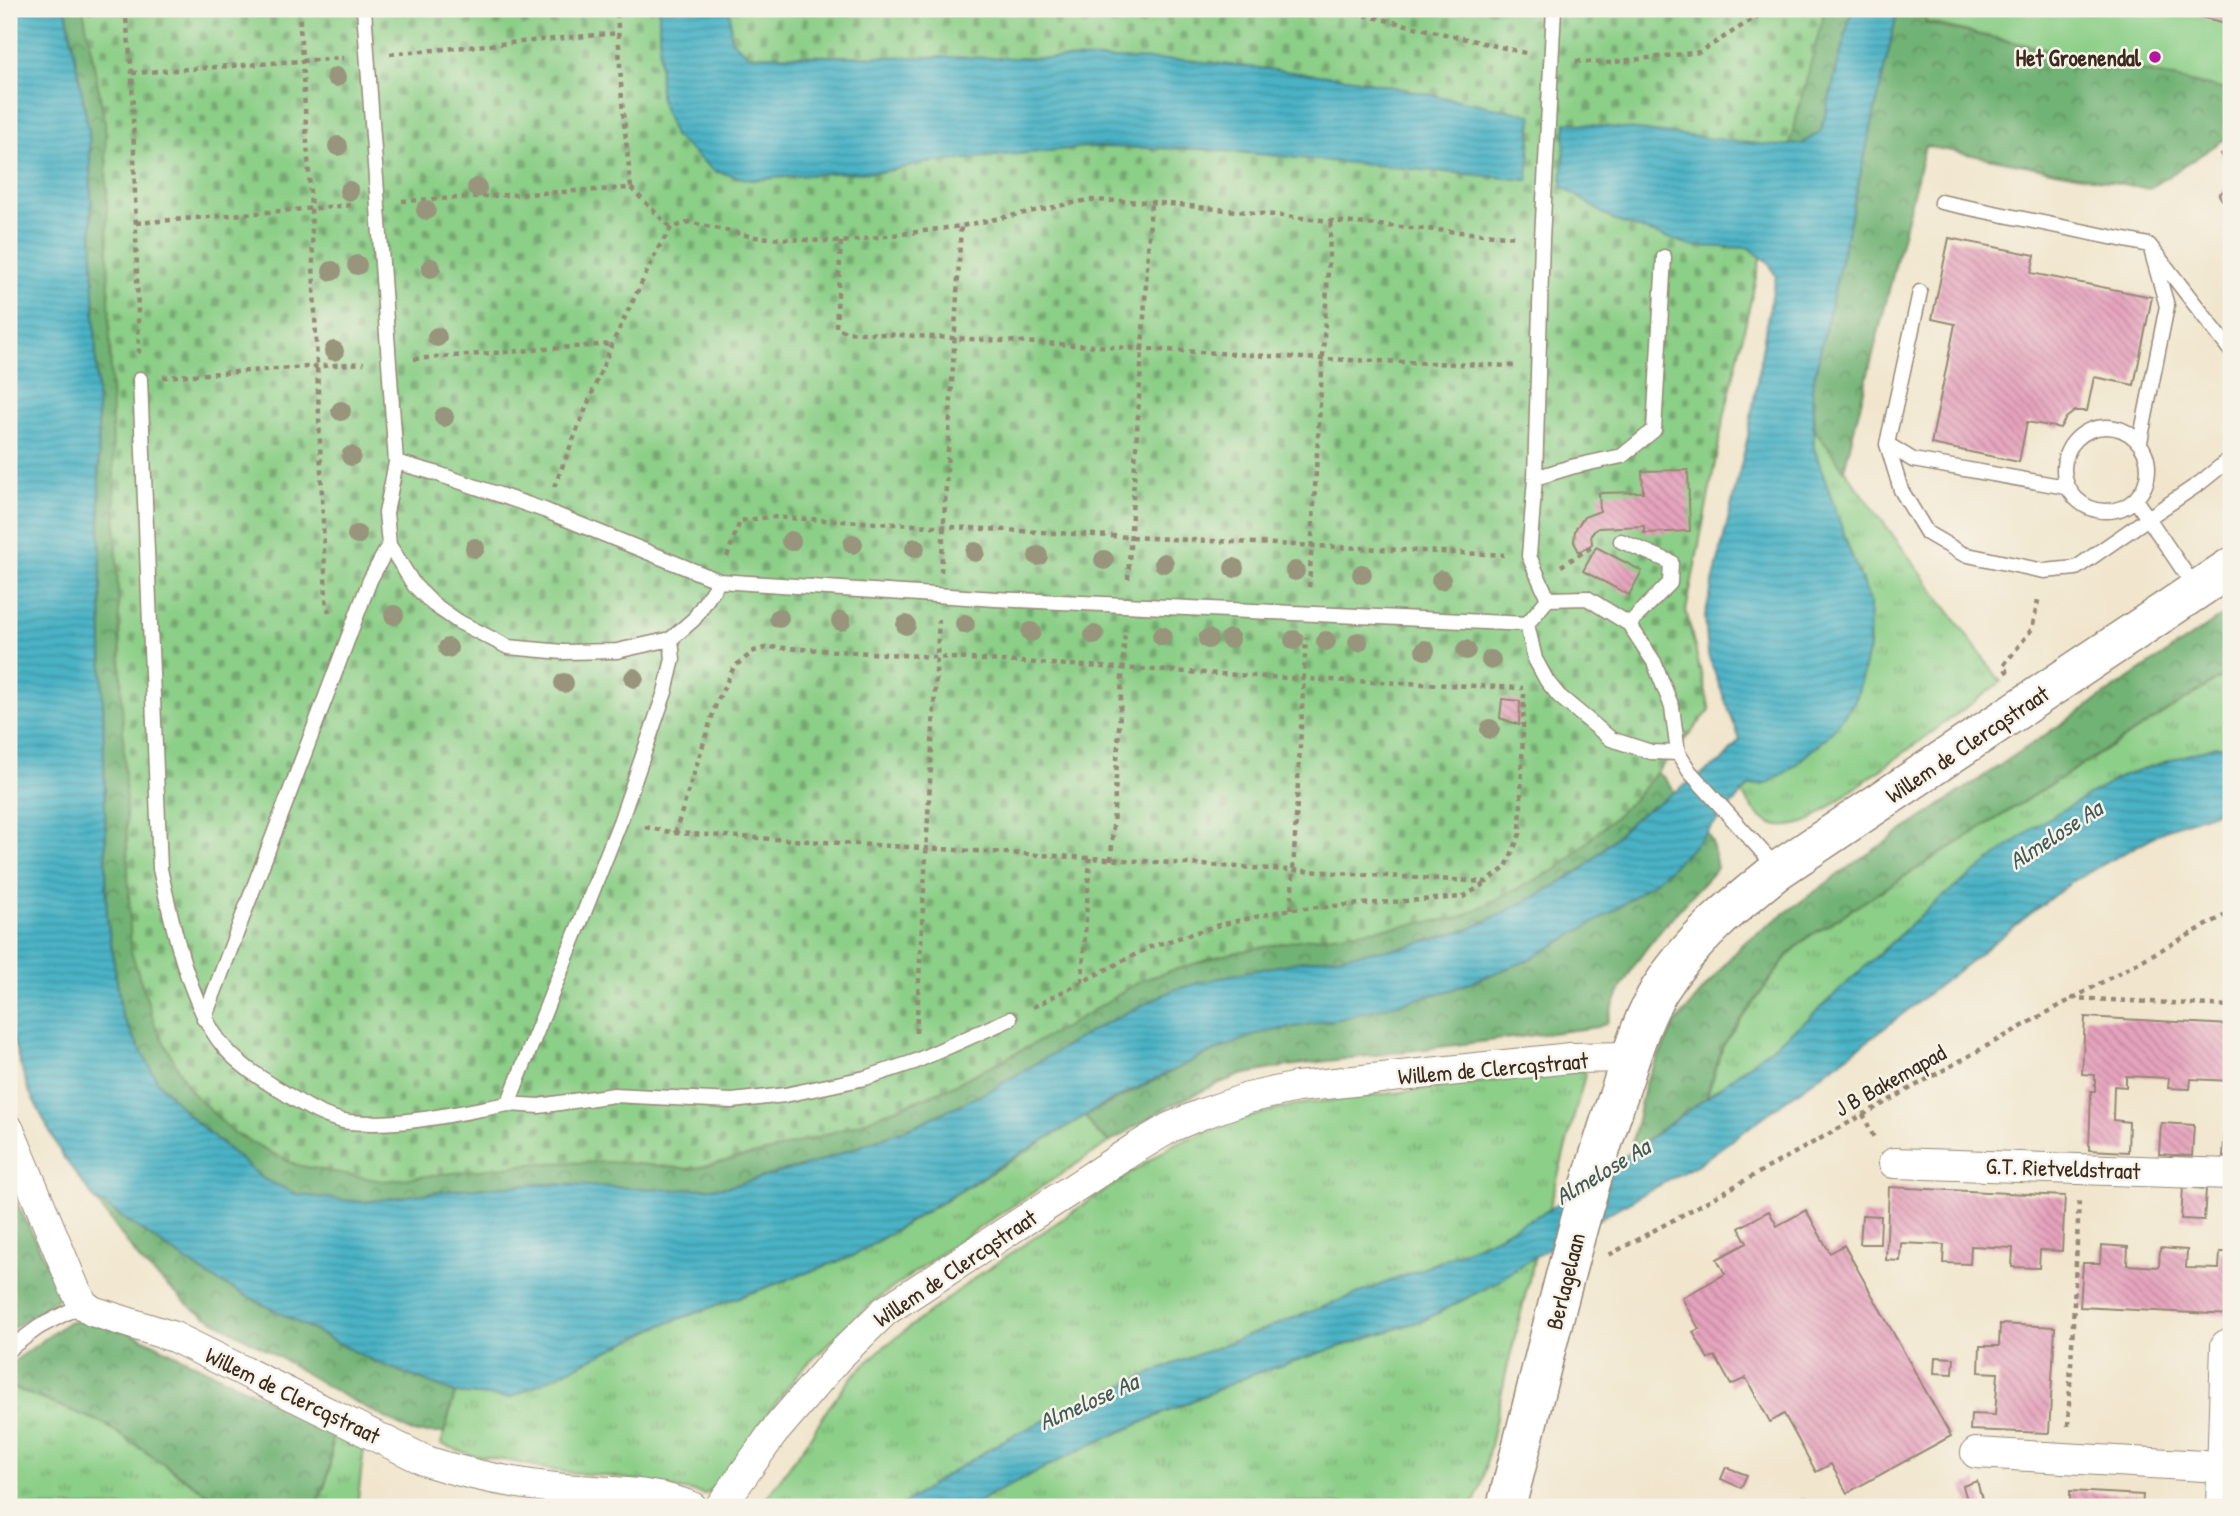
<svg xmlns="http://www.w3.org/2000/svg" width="2240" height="1516" viewBox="0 0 2240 1516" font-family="'Patrick Hand',sans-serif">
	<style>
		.grass { fill: url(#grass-tufts); stroke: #647c53; stroke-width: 2 }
		.forest { fill: url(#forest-crowns); stroke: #566e49; stroke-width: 2 }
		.cemetery { fill: url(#cemetery-stones); stroke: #647c53; stroke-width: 2 }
		.park { fill: #8ccf88; stroke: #647c53; stroke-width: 2 }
		.water { fill: url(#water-rules); stroke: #426e72; stroke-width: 2 }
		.building { fill: url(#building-back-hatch) }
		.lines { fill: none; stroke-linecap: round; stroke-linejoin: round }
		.lane-casing { stroke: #968876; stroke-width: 17 }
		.street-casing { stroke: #968876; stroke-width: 32 }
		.secondary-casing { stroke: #968876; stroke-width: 41 }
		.path { stroke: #968876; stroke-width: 4.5; stroke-dasharray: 5 5; stroke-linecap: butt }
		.lane { stroke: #fff; stroke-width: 14 }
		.street { stroke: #fff; stroke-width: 30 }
		.secondary { stroke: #fff; stroke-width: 38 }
		.tree { fill: #98957b }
		.poi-dot { fill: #b5179e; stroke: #f7f3e8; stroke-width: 2.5 }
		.labels { text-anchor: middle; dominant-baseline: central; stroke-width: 5; stroke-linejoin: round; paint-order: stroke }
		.poi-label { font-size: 23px; font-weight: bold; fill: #3b2a1e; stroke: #f7f3e8; text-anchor: end }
		.street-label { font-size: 23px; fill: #3b2a1e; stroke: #f7f3e8 }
		.water-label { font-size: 24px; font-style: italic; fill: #405a59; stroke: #f7f3e8 }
	</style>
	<defs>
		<pattern id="grass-tufts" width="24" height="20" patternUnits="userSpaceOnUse" patternTransform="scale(1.75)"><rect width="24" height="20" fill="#8ccf88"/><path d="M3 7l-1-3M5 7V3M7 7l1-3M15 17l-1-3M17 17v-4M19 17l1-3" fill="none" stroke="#74a86f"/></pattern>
		<pattern id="forest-crowns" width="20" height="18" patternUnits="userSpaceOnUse" patternTransform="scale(1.75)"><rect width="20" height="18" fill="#71b274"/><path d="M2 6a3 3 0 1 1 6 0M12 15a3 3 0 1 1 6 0" fill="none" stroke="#5e915f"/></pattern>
		<pattern id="cemetery-stones" width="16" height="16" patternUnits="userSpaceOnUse" patternTransform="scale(1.75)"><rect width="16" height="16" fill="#8ccf88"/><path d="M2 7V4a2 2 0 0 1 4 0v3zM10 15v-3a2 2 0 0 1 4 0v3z" fill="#74a86f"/></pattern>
		<pattern id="water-rules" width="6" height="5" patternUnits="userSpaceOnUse" patternTransform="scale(1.75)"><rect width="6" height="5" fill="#49b3c6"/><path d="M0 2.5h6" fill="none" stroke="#3e92a0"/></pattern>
		<pattern id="building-back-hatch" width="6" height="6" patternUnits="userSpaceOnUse" patternTransform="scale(1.75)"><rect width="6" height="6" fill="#e6a3bd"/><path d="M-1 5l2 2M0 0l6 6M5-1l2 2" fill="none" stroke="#bc8599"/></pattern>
	</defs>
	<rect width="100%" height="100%" fill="#f7f3e8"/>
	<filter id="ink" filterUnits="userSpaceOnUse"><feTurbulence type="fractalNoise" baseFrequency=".0143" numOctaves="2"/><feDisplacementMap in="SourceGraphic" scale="14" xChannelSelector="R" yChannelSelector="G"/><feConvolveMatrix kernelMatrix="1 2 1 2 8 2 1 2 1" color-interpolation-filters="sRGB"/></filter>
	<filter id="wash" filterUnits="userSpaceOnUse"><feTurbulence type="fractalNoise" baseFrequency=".00686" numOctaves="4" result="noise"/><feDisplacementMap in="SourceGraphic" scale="28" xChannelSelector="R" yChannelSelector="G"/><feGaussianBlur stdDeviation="1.57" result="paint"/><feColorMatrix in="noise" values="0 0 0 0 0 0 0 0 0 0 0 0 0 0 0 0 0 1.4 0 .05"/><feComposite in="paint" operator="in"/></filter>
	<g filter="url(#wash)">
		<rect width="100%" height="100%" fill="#f1e6cd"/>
		<!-- grass -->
		<path class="grass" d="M1814 428 2001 682 1811 820C1775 835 1762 823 1742 794L1749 786 1766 784 1789 770 1831 733 1856 699 1869 648 1870 601 1849 549 1814 448Z
			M2231 671V746H2216L2124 775 1706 1098 1723 1046 1787 956 1805 939Z
			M1584 1070 1585 1075 1549 1210 1491 1239 1422 1269 1008 1438 940 1479 900 1507H760L807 1442 828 1408 852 1377 881 1349 976 1277 1174 1144 1242 1119 1294 1105Z
			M1085 1116 1097 1133 1110 1142 953 1245 873 1302 800 1371 712 1490 705 1494 616 1477 556 1471 516 1462 471 1455 441 1444 455 1393 510 1397 662 1325 853 1256Z
			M1535 1256 1507 1369 1481 1486 1473 1505 1467 1507H1409L1182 1497 1181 1507H971L988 1496 1088 1446 1251 1375 1426 1319 1492 1285Z
			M9 1386 103 1423 227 1507H9Z
			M331 1431 364 1448 357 1507H314C330 1481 332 1461 331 1431Z"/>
		<!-- forest -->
		<path class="forest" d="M66 9H112L1636 760 1663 777 1675 792 1635 818 1584 868 1539 895 1472 928 1405 947 1173 990 1102 1025 989 1091 914 1126 815 1163 727 1187 678 1190 543 1184 462 1189 363 1202 299 1195 263 1179 188 1115 158 1082 122 1016 107 918 98 425 89 131Z
			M1809 9H1852L1821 131 1802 144 1777 146Z
			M1898 9H1928L1925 23 2231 91V135L2149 189 1925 146 1844 470 1814 428 1812 388Z
			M2231 610V671L1805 939 1787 956 1723 1046 1706 1098 1630 1151 1645 1083 1675 1024 1741 945 1853 864Z
			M1707 832 1712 842 1717 868C1675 914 1625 962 1607 1023L1598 1027 1288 1066 1241 1075 1217 1084 1168 1107 1110 1142 1097 1133 1085 1116 1196 1059 1256 1034 1339 1019 1451 990 1526 961 1609 914 1659 878Z
			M9 1187 63 1295 9 1331Z
			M94 1198 210 1277 371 1360 455 1393 444 1433H414L340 1394 260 1346 193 1309 142 1263Z
			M81 1321 130 1332 331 1431C332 1461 330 1481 314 1507H227L103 1423 9 1386V1365L68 1322Z"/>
		<!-- cemetery -->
		<path class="cemetery" d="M83 9H1825L1767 229 1722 427 1686 611 1710 710 1632 801 1559 868 1459 918 1298 940 1223 955 1142 980 1064 1028 948 1088 853 1126 774 1150 691 1169 618 1162 540 1163 383 1181 296 1165 234 1133 190 1091 156 1027 131 951 112 423 105 122Z"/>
		<!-- park -->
		<path class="park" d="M1928 9H2231V91L1925 22Z"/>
		<!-- water -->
		<path class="water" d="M9 9H66L89 131 98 425 107 918 122 1016 158 1082 188 1115 263 1179 299 1195 363 1202 462 1189 543 1184 678 1190 727 1187 815 1163 914 1126 989 1091 1102 1025 1173 990 1235 974 1303 961 1405 947 1472 928 1539 895 1584 868 1635 818 1722 761 1740 740 1708 655 1705 616 1748 436 1767 320 1776 277 1769 263 1749 248 1693 246 1613 220 1562 186 1566 122 1777 146 1802 144 1821 131 1852 9H1898L1812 388 1814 448 1849 549 1870 602 1869 648 1856 699 1831 733 1789 770 1766 784 1749 786 1691 849 1659 878 1609 914 1526 961 1451 990 1339 1019 1256 1034 1196 1059 1109 1102 999 1166 853 1256 662 1325 510 1398 455 1393 371 1360 210 1277 94 1198 62 1155 28 1089 9 1028Z
			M659 9H730L731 40 749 55 1188 60 1354 79 1532 115 1528 180 1204 149 1088 147 927 163 882 172 831 173 751 180 714 171 674 136 660 99Z
			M2216 746H2231V806L2171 827 2071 882 1877 1034 1700 1163 1623 1205 1536 1256 1492 1285 1426 1319 1251 1375 1088 1446 988 1496 971 1507H900L940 1479 1008 1438 1075 1406 1168 1366 1422 1269 1491 1239 1549 1210 1706 1098 1808 1019 1932 905 2037 825 2124 775Z"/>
		<g id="blocks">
			<!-- building -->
			<path class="building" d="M2191 9H2231V20L2226 23 2196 16Z
				M2231 147V169L2221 154Z
				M2231 184V214L2219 195Z
				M1949 238 2035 255 2031 273 2152 297 2134 385 2094 377 2087 411H2075L2066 418 2060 428 2027 422 2019 462 1931 444 1955 324 1932 319Z
				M1688 470 1690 531 1644 533V526L1598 528 1591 534 1592 544 1579 552 1574 542 1575 530 1584 517 1600 511 1599 493 1643 492 1642 471Z
				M1596 547 1642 571 1629 595 1583 571Z
				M1502 699 1520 701 1519 725 1500 718Z
				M2085 1017 2231 1025V1081L2191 1079 2190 1089 2168 1088 2169 1078 2126 1076V1087L2114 1086 2113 1120 2129 1122 2128 1152 2089 1150 2091 1091H2095V1075L2082 1074Z
				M2161 1123 2194 1125 2192 1156 2159 1154Z
				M2225 1126H2231V1157H2223Z
				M1889 1187 2065 1196 2062 1251 2040 1250 2039 1268 2012 1267 2013 1248 1971 1246 1970 1264 1943 1263 1944 1245 1901 1243 1900 1261 1886 1260Z
				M2183 1187 2206 1189 2204 1220 2181 1219Z
				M1806 1210 1830 1253 1844 1245 1951 1436 1847 1493 1831 1464 1816 1472 1784 1414 1770 1422 1746 1378 1731 1385 1715 1356 1708 1359 1693 1332 1699 1329 1682 1298 1725 1274 1717 1259 1747 1243 1739 1228 1769 1211 1777 1226Z
				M1862 1215 1881 1216 1880 1244H1860Z
				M2101 1245 2128 1247 2127 1265 2159 1267 2160 1248 2187 1250 2186 1268 2219 1269 2220 1252H2231V1315L2080 1307 2083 1263H2100Z
				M2000 1324 2055 1327 2049 1433 1970 1430 1971 1414 1995 1415 1998 1373 1979 1372 1980 1346H1999Z
				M1935 1357 1954 1358 1953 1374 1934 1373Z
				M1726 1467 1747 1475 1741 1488 1721 1479Z
				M1977 1481 1984 1507H1969L1963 1486Z
				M2070 1491 2143 1495 2142 1507 2070 1506Z
				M1801 1498 1823 1507H1798Z"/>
		</g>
	</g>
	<g filter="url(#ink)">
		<use href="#blocks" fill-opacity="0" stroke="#968876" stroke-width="2"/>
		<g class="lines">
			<defs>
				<path id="lane" d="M364 9 396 462 435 473 544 510 719 581 996 599 1527 624
					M1941 202 2149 245 2231 351
					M1920 292 1887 444 1913 460 2066 487
					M140 379 160 869C172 922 189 1006 224 1047 239 1065 263 1080 283 1092 304 1105 325 1119 350 1122 402 1127 457 1113 508 1104L620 822 665 692 673 659 671 639
					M2064 469a42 42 0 1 1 84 0a42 42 0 1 1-84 0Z
					M2140 442 2167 306 2152 253
					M1887 444 1901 490 1927 533 1963 554 2044 571 2076 568 2148 518 2136 501
					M396 462 386 513 389 545 414 585 433 604 459 622 508 647 563 652 617 651 671 639 694 619 719 581
					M1535 478 1571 467 1622 456 1654 430 1664 257
					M1621 541 1671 562 1670 583 1629 624
					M2196 589 2148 518 2200 483 2231 458
					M1548 599 1529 556 1535 478 1542 239 1554 9
					M1678 753 1651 752 1611 739 1559 696 1547 681 1535 659 1527 624 1548 599 1587 598 1629 624 1654 662 1672 707 1678 753 1690 772 1778 869
					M204 1019 370 580 389 545
					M508 1104 539 1106 614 1095 732 1101 785 1095 865 1078 914 1062 1010 1019
					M9 1349 39 1327 83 1304"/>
				<path id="street" d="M9 1130 74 1287 83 1304 92 1311 174 1337 426 1461C471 1476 517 1484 564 1489 606 1493 652 1490 692 1507
					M1894 1163 2231 1174
					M1976 1453 2221 1467
					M720 1507 773 1433 839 1356 885 1311 1134 1149 1171 1127 1202 1114 1248 1098 1297 1087 1570 1058 1631 1057
					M2221 1507 2226 1345H2231"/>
				<path id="secondary" d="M1506 1507C1541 1374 1571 1239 1614 1108 1628 1069 1638 1025 1660 989 1691 940 1734 905 1778 870L2231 567"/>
			</defs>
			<!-- lane casing -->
			<use href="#lane" class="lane-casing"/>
			<!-- street casing -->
			<use href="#street" class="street-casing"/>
			<!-- secondary casing -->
			<use href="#secondary" class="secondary-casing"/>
			<!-- path -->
			<path class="path" d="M125 9 132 73 139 355
				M299 9 311 209 326 600 329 612
				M1315 9 1368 16 1526 53
				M390 54 619 33
				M1576 61 1606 63 1700 52 1769 9
				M132 73 343 58
				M631 188 671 228
				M402 201 631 188 622 102 617 9
				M136 223 352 205
				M841 242 836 327 846 332 1323 359 1514 366
				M414 359 612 344
				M163 377 364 363
				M554 487 612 344 659 247 671 228 689 222 754 237 841 242 961 226 1088 200 1151 202 1331 221 1518 237
				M727 557 740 521 770 517 1130 537 1504 555
				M1561 566 1595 545
				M941 572 961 226
				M1128 579 1151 202
				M1309 587 1331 221
				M2008 673 2003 666 2032 629 2039 596
				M645 827 675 833 1487 882 1506 867 1520 834 1524 694
				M675 833 716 704 734 667 754 651 769 647 1304 679 1523 688
				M1111 860 1125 629
				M1291 909 1306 638
				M1082 982 1090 858
				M2071 998 2231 1006
				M1033 1007 1150 947 1219 925 1291 909 1463 897 1486 883
				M916 1033 939 619
				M1863 1114 1874 1138
				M1609 1255C1817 1142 2023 1024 2231 912
				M2068 1426 2079 1201
				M1110 1507 1139 1504 1155 1507"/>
			<!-- lane -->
			<use href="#lane" class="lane"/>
			<!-- street -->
			<use href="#street" class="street"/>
			<!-- secondary -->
			<use href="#secondary" class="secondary"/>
		</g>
		<!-- trees -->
		<g class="tree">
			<circle cx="336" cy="77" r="10"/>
			<circle cx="338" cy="146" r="10"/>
			<circle cx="477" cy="188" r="10"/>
			<circle cx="349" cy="191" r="10"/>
			<circle cx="426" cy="210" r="10"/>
			<circle cx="357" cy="265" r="10"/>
			<circle cx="431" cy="268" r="10"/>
			<circle cx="332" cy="271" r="10"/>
			<circle cx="437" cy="337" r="10"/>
			<circle cx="334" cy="351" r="10"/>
			<circle cx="341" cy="411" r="10"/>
			<circle cx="444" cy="417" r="10"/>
			<circle cx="351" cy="456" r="10"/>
			<circle cx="357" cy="535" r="10"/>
			<circle cx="791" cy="541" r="10"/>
			<circle cx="853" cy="544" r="10"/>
			<circle cx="475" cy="548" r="10"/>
			<circle cx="915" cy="548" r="10"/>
			<circle cx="975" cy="552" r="10"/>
			<circle cx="1038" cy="556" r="10"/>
			<circle cx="1104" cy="560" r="10"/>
			<circle cx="1164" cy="563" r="10"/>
			<circle cx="1234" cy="568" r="10"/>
			<circle cx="1295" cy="571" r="10"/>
			<circle cx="1362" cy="574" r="10"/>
			<circle cx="1441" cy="580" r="10"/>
			<circle cx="394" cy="615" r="10"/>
			<circle cx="779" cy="618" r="10"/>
			<circle cx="841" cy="621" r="10"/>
			<circle cx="965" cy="624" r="10"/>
			<circle cx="906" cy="625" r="10"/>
			<circle cx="1031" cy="632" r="10"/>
			<circle cx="1094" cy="635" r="10"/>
			<circle cx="1162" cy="636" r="10"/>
			<circle cx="1208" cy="639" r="10"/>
			<circle cx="1230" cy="639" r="10"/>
			<circle cx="1294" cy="640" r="10"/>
			<circle cx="1326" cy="641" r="10"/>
			<circle cx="1358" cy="642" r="10"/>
			<circle cx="448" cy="648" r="10"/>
			<circle cx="1425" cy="650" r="10"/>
			<circle cx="1466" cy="650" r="10"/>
			<circle cx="1491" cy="660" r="10"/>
			<circle cx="634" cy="678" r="10"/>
			<circle cx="564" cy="683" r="10"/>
			<circle cx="1490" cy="729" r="10"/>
		</g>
	</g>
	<!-- markers -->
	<circle class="poi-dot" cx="2155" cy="57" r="7"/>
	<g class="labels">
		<!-- poi labels -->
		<g class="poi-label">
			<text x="2141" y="57">Het Groenendal</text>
		</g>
		<!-- street labels -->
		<g class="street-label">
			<text transform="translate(1967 744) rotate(-34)">Willem de Clercqstraat</text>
			<text transform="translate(1493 1068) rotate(-5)">Willem de Clercqstraat</text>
			<text transform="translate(1890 1080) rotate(-29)">J B Bakemapad</text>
			<text transform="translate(2063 1168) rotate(2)">G.T. Rietveldstraat</text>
			<text transform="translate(955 1268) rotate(-34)">Willem de Clercqstraat</text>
			<text transform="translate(1565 1281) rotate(-76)">Berlagelaan</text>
			<text transform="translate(293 1395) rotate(26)">Willem de Clercqstraat</text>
		</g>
		<!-- water labels -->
		<g class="water-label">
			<text transform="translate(2055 834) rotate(-33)">Almelose Aa</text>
			<text transform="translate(1602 1171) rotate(-31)">Almelose Aa</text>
			<text transform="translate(1088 1401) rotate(-24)">Almelose Aa</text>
		</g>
	</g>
	<!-- margin -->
	<rect width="2240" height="1516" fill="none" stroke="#f7f3e8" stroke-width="35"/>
</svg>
